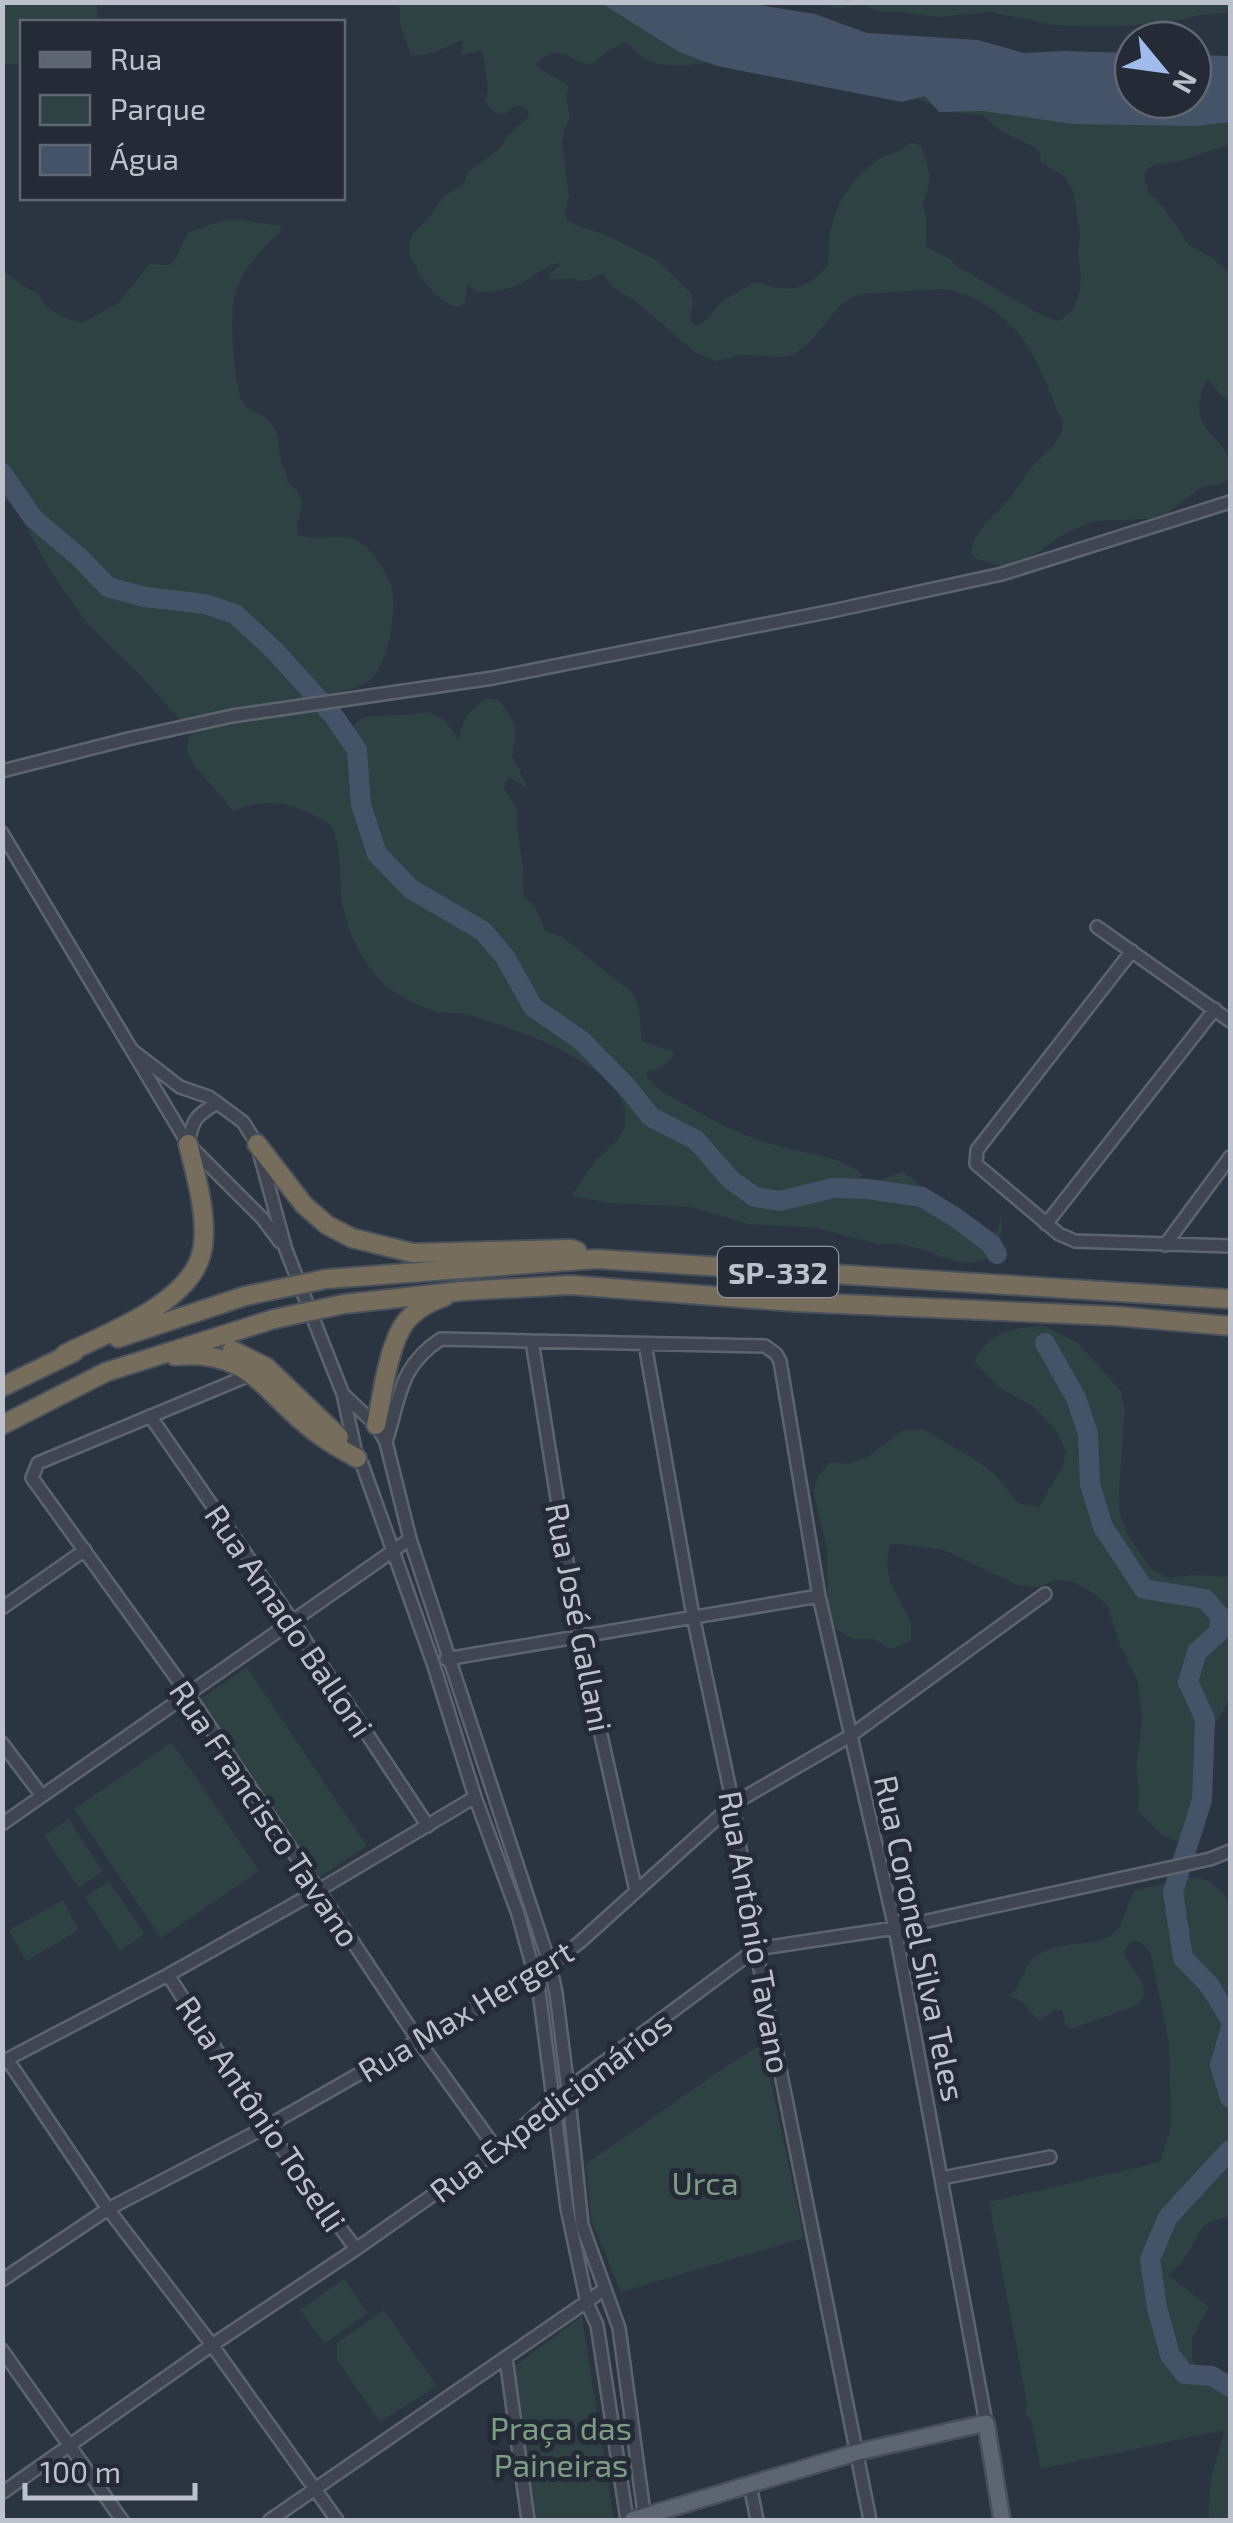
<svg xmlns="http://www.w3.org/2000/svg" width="1233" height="2523" viewBox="0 0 1233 2523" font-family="'Exo 2',sans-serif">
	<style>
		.green { fill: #2e4143 }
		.water { fill: #455369 }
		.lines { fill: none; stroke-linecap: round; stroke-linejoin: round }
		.river { stroke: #455369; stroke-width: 20 }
		.minor-casing { stroke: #5d646e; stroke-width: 16 }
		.major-casing { stroke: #494f5a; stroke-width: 20 }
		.highway-casing { stroke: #4a515b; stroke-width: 22 }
		.minor { stroke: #3f4651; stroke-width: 11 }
		.major { stroke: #5d6570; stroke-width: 15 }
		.highway { stroke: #766d5d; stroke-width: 18 }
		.highway-bridge-casing { stroke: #4a515b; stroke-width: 22; stroke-linecap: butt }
		.highway-bridge { stroke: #766d5d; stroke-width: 18 }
		.labels { text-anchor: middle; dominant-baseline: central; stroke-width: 10; stroke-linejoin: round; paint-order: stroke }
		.shield { fill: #242b36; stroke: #8e949e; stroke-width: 2.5 }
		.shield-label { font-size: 30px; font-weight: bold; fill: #bcc1cb }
		.street-label { font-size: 32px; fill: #bcc1cb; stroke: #242b36 }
		.park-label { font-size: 32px; fill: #7d9d85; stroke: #242b36 }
	</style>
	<rect width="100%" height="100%" fill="#2b3441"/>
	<!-- green -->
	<path class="green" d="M3 2 97 3V22H22V64H3Z
		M1230 2V13L1199 15 1181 20 1123 26H1076L1053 25 990 12 937 17 901 12H881L861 5 840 8 815 3Z
		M399 3H639L735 57C713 63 673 70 652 62 642 59 634 50 626 42L608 51 591 65C566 61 563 41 536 64 548 77 559 77 568 86L566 95 570 118 564 131 562 142 569 196 565 213 567 219 573 224 606 235 658 261 691 293 693 302 690 320 695 326C707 322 711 313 720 304 729 295 744 290 755 282 788 292 802 293 828 266 827 222 839 188 876 161 887 153 901 154 910 142L920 145C931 169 933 181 922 205L926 215V247L951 259 955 265 1043 316 1059 321 1073 310 1079 294 1081 276 1078 254 1080 236 1074 193 1064 176 1041 163 1040 154 1036 148 1000 131 983 115 946 112 917 98 906 88 1143 104H1230V144L1178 162 1159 164 1148 168 1144 176 1148 191 1164 208 1189 245 1214 259 1226 271H1230V392L1227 399 1221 396 1209 380 1207 379C1180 437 1233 432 1230 473 1228 487 1216 484 1206 486 1193 489 1177 510 1161 515 1143 522 1120 518 1100 521 1080 524 1062 535 1045 547 1036 553 1025 567 1013 567 1002 568 987 561 976 559L971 554C973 529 998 514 1012 495 1019 486 1024 476 1031 468 1044 452 1061 445 1063 423 1051 398 1042 368 1027 345 1009 318 978 294 945 289L862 294 850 298 839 307 811 341 794 355 781 357 744 355 716 361 696 353 635 301 613 287 603 274 582 282 573 278 549 280V274L560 266 559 263C542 267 531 279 516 286 504 290 488 293 476 292L467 283 465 303 460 307 449 305 436 295 421 277 410 256 409 247 412 235 429 217 445 195 464 184 468 172 500 148 506 137 527 118 529 112 523 107 515 105 507 113 499 114 489 108 486 101 488 87 482 50 461 55 463 42 461 40C446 48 428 57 411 55L400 24Z
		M241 220 281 226 280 232C262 249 243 268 235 294 230 311 233 384 242 400 248 412 256 411 266 418 281 430 277 444 281 460 283 469 288 471 287 481L297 491 303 505 297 523V534C317 544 339 531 358 541 373 549 385 570 391 585 398 608 389 667 368 682 359 688 342 691 331 695L328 701C333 712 343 720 353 726L361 719 370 716 406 715 428 712 445 720 459 740C463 719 468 709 488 698L500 701 515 724 516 736 512 755 526 784V787L508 777 504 787 518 812 517 826 523 868V894L536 908 545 931 561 936 633 993 639 1008 642 1041 675 1052C670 1065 659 1068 646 1072 652 1088 667 1094 681 1102 713 1121 746 1138 782 1147 811 1155 839 1155 863 1174L855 1186V1192C873 1188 885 1175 902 1172L914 1179 935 1203 990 1232 998 1231 1000 1218C1006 1232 997 1246 990 1258L972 1263 954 1261 918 1248 897 1244H877L816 1228 748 1224 691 1207 608 1203 572 1196C579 1185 585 1174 593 1164 604 1150 622 1142 625 1124 634 1066 513 1029 473 1016 458 1011 442 1015 428 1009 412 1003 394 994 382 982 360 960 343 924 341 893 339 869 341 849 332 826 293 803 275 796 232 811 223 794 187 764 187 749 187 744 190 736 191 732L136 671 86 622 50 570 30 535 22 513 3 498 2 269 19 283 37 293 48 308 66 318 82 323 117 304 150 264 169 265 176 258 188 233 221 221Z
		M1042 1325 1078 1343 1121 1391 1125 1412 1119 1491 1120 1515 1128 1535 1141 1554 1152 1569 1170 1578 1191 1575 1230 1577V1698L1216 1723 1211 1739 1208 1777 1212 1798 1205 1818 1179 1842 1163 1836 1138 1811 1139 1788 1136 1767 1142 1723 1138 1682 1120 1644 1107 1605 1094 1594 1074 1582 1056 1580 1036 1588 1017 1585 944 1550 890 1543 887 1561 890 1582 911 1622V1641L891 1649 873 1639H853L836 1629 828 1609 827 1550 813 1491 819 1475 830 1462 848 1464 869 1456 903 1430 923 1429 976 1460 995 1474 1018 1503 1039 1507 1061 1469 1066 1453 1058 1433 1034 1407 998 1387 974 1361C992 1330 1009 1330 1042 1325Z
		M247 1667 367 1846 319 1878 199 1700Z
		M172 1742 259 1871 161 1938 74 1809Z
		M69 1819 103 1871 79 1888 44 1836Z
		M1186 1877C1210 1877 1216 1885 1230 1902V2217C1196 2221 1200 2236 1185 2258 1181 2265 1173 2270 1168 2275L1209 2307 1192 2338V2357L1197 2376 1204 2382 1230 2392V2520H1208L1211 2477 1225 2430 1041 2469 1031 2419 1025 2414 1027 2403 989 2202 1160 2162 1170 2132 1171 2115 1169 2043 1151 1955C1146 1946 1143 1940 1131 1941L1124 1952C1130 1971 1155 1983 1138 2005L1071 2029 1065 2024 1062 2011 1055 2010 1039 2021 1021 2001 1009 1995C1023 1986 1022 1966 1036 1956 1059 1939 1096 1948 1113 1934 1124 1924 1126 1904 1135 1891Z
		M109 1881 145 1934 120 1951 85 1897Z
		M63 1900 79 1930 26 1961 9 1930Z
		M763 2044 804 2238 621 2292 591 2219 586 2164 725 2067Z
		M344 2279 368 2313 324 2344 300 2310Z
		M384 2310 437 2386 380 2422 337 2360V2343Z
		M582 2316 614 2520H531L508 2371Z"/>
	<!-- water -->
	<path class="water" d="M601 3H747L815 14 867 33 978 40 1024 53 1063 51 1133 53V100H1193V55L1230 56V122L1197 126 1073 124 983 111 939 112 925 96 902 102 717 66 679 52Z"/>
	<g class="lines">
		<!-- river -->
		<path class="river" d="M2 473 33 518 80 558 108 587 145 597 205 604 235 614 273 649 333 715 357 750 361 805 377 854 411 889 483 931 505 957 533 1007 582 1041 627 1087 651 1117 696 1140 731 1180 755 1197 780 1201 833 1188 868 1189 922 1197 955 1217 991 1244 997 1254
			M1045 1343 1076 1398 1088 1434 1090 1484 1103 1527 1144 1589 1205 1599 1220 1616 1219 1632 1197 1652 1188 1682 1205 1719 1202 1800 1173 1892 1183 1958 1210 1986 1230 2019
			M1230 2031 1220 2065 1230 2098
			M1230 2150 1168 2217 1150 2259 1157 2308 1170 2355 1185 2374 1212 2376 1230 2387"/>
		<defs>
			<path id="minor" d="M2 771 128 739 232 716 493 678 832 611 1002 574 1230 502
				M2 833 188 1144 262 1218 280 1242
				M1097 927 1230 1021
				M1132 951 977 1150 976 1164 1059 1234 1075 1241 1230 1246
				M132 1050 180 1087 209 1097 243 1122 257 1144 286 1250 343 1394 357 1458 362 1464 433 1663 475 1797 518 1914 539 1991 567 2208 587 2303 597 2325 627 2520
				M188 1144C193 1119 195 1116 217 1103
				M1046 1224 1215 1009
				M1165 1245 1230 1157
				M532 1341 579 1637 636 1891
				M645 1344 693 1616 733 1804 756 1949 870 2520
				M252 1374 38 1463 32 1478 188 1694 418 2040 497 2150
				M343 1394 376 1425 386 1442 410 1539 550 1965 556 1993 568 2089 582 2225 619 2328 645 2520
				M150 1416 293 1622 428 1826
				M386 1442C400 1398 399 1366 441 1339L765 1346 776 1354 780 1361 819 1596 895 1928 986 2423
				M2 1608 85 1550
				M446 1659 819 1596
				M2 1743 42 1796
				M2 1824 410 1539
				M168 1975 266 2127 356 2249
				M7 2059 108 2209 212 2345 337 2520
				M4 2061 168 1975 319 1890 475 1797
				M942 2178 1050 2157
				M2 2280 108 2209 266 2127 550 1965 580 1942 733 1804 850 1736 1045 1594
				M2 2350 122 2520
				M506 2358 528 2520
				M750 2485 757 2520
				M2 2493 212 2345 356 2249 497 2150 553 2100 756 1949 895 1928 1210 1859 1230 1851
				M270 2520 605 2289"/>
			<path id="major" d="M632 2520 858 2452 986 2423 1002 2520"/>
			<path id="highway" d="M257 1144 304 1205 327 1225 352 1238 413 1253 571 1249 577 1251
				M326 1279 596 1259 1230 1299
				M344 1304 462 1291 570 1285 795 1302 1116 1316 1230 1326
				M118 1338 245 1296
				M232 1350 266 1367 339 1437
				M65 1354C107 1333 181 1306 199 1261 212 1229 196 1176 188 1144
				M175 1356C244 1350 258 1383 304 1423 320 1437 338 1448 357 1458
				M2 1387 74 1352
				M2 1425 106 1372 274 1319
				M376 1425C382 1397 387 1356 400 1331 408 1314 427 1303 444 1297"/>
		</defs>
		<!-- minor casing -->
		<use href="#minor" class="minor-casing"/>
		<!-- major casing -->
		<use href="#major" class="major-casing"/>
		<!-- highway casing -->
		<use href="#highway" class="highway-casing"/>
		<!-- minor -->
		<use href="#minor" class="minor"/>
		<!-- major -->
		<use href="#major" class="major"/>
		<!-- highway -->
		<use href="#highway" class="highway"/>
		<defs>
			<path id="highway-bridge" d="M245 1296 326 1279
				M274 1319 344 1304"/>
		</defs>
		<!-- highway-bridge casing -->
		<use href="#highway-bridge" class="highway-bridge-casing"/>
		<!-- highway-bridge -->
		<use href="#highway-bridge" class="highway-bridge"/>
	</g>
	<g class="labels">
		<!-- shield labels -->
		<rect class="shield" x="718" y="1247" width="120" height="50" rx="8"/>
		<g class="shield-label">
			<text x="778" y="1272">SP-332</text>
		</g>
		<!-- street labels -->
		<g class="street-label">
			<text transform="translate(580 1617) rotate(79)">Rua José Gallani</text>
			<text transform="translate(290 1620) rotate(56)">Rua Amado Balloni</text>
			<text transform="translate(266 1813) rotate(56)">Rua Francisco Tavano</text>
			<text transform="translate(756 1932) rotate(80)">Rua Antônio Tavano</text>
			<text transform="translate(921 1938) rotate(78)">Rua Coronel Silva Teles</text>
			<text transform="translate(465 2010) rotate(-31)">Rua Max Hergert</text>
			<text transform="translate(550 2106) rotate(-37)">Rua Expedicionários</text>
			<text transform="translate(262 2113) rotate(56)">Rua Antônio Toselli</text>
		</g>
		<!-- park labels -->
		<g class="park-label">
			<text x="705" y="2182">Urca</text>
			<text x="561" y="2427">Praça das<tspan x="561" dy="37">Paineiras</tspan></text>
		</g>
	</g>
	<!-- border -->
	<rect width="1233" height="2523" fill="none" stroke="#bcc1cb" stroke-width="10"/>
	<!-- legend -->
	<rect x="20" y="20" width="325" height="180" fill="#242b36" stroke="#616772" stroke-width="2.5"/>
	<rect x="40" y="52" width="50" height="15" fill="#5d6570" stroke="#616772" stroke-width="2.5"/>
	<text x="110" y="70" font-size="30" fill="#bcc1cb">Rua</text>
	<rect x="40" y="95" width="50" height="30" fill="#2e4143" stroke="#616772" stroke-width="2.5"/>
	<text x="110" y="120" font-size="30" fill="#bcc1cb">Parque</text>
	<rect x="40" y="145" width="50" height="30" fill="#455369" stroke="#616772" stroke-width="2.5"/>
	<text x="110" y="170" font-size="30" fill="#bcc1cb">Água</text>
	<!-- north arrow -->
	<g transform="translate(1163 70) rotate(119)"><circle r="48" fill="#242b36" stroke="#616772" stroke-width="2.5"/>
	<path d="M0-8L18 38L0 25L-18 38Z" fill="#a0bbec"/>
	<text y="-15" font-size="28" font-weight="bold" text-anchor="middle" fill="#bcc1cb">N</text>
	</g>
	<!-- scale -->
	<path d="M25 2483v15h170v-15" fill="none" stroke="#bcc1cb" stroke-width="5"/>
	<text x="40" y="2483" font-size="30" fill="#bcc1cb" stroke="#242b36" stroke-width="8" paint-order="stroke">100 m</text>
</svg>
